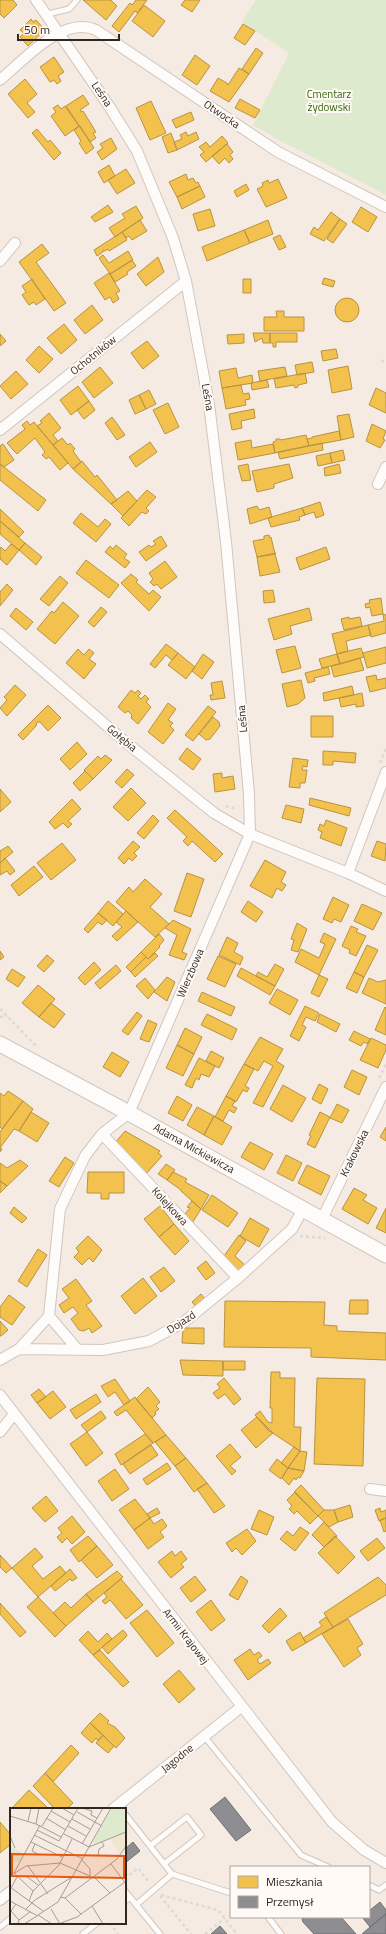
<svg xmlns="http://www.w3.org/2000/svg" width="386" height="1934" viewBox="0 0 386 1934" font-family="'Titillium Web',sans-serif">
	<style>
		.green { fill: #deeacd }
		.homes { fill: #f2c14e; stroke: #b89340 }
		.industry { fill: #8d8d92; stroke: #716f70 }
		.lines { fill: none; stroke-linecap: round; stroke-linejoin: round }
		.lane-casing { stroke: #cfc6bf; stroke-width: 7 }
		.street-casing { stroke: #cfc6bf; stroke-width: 12 }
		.secondary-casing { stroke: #cfc6bf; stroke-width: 17 }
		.path { stroke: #dcdad7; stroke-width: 2.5; stroke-dasharray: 3 3; stroke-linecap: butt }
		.lane { stroke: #fefcfb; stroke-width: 5 }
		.street { stroke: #fefcfb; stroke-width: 10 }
		.secondary { stroke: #fefcfb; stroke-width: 15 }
		.labels { text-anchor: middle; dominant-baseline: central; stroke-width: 4; stroke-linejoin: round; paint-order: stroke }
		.street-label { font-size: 11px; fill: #302820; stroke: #fffaf6 }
		.park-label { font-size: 11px; fill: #36640b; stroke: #fffaf6 }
		.inset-road { fill: none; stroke: #a69d94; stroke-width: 1 }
		.view { fill: #e8590c; fill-opacity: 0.15; stroke: #e8590c; stroke-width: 2 }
		.inset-edge { fill: none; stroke: #302820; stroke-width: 2 }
	</style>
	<rect width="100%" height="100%" fill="#f5ebe2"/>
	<!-- green -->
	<path class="green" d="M256 0H386V195L277 139 253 125 289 53 242 22Z"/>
	<!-- homes -->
	<path class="homes" d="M0 0H13L17 5 4 18 0 14Z
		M83 0H111L117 6 106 20Z
		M136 0H147L137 13 135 11 119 32 112 26 130 3 132 5Z
		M185 0H200L192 12 181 5Z
		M144 5 165 21 153 37 132 21Z
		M31 19 33 22 36 20 45 30 28 46 20 37 24 33 20 30Z
		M243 24 255 31 245 45 234 38Z
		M256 48 263 53 249 74 242 69Z
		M195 55 210 66 197 85 182 75Z
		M54 57 64 72 58 76 61 81 57 84 54 80 50 82 40 67Z
		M239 68 249 74 229 102 210 91 218 78 227 83 228 85Z
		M25 79 37 94 27 103 35 112 28 118 8 94Z
		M83 95 89 104 80 110 81 112 83 111 96 132 93 133 96 138 90 142 66 106Z
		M240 99 260 110 255 118 235 108Z
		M151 101 166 133 150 140 136 108Z
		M58 105 61 109 65 106 79 126 65 136 51 116 56 112 53 108Z
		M191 112 194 120 176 128 172 120Z
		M80 126 94 148 86 154 79 143 81 141 74 130Z
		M37 129 48 142 50 140 61 153 54 160 32 133Z
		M186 132 188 136 196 132 199 139 177 150 174 142 182 139 180 135Z
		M171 133 177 150 168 153 162 137Z
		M222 136 228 143 206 162 200 155 204 152 199 147 206 142 210 147Z
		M111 138 117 149 102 160 97 152 103 148 100 144Z
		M227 144 233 152 230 155 233 159 229 163 225 158 219 164 212 156Z
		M109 165 115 176 104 183 98 172Z
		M126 169 135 183 117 194 108 180Z
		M186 174 188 180 193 178 196 183 198 182 200 186 177 197 169 182Z
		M278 179 287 198 266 207 257 189 263 186 262 183 268 180 269 183Z
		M246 184 249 190 237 197 234 191Z
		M200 186 205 197 182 209 177 197Z
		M108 205 113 212 95 222 91 217Z
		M136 206 143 218 115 237 109 228 125 218 122 214Z
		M361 207 377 217 368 232 352 222Z
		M210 209 215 226 198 231 193 214Z
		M331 212 340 219 324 241 310 234 314 227 318 230Z
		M340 219 347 224 333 243 327 239Z
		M140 220 147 231 132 240 129 236 126 238 122 232Z
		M268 220 273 234 250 243 244 230Z
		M244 230 250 243 207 261 202 247Z
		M122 232 127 240 109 251 108 249 105 251 103 250V252L97 256 94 250Z
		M280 235 286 247 279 250 273 238Z
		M42 244 49 253 36 262 66 303 54 311 19 262Z
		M128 251 133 260 110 274 99 258 103 255 109 263Z
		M158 257 164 272 146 286 137 274Z
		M132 260 136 266 127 272 128 274 115 282 110 274Z
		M109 273 120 291 116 293 119 299 113 303 110 297 105 300 94 283Z
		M324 278 335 281 333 287 322 284Z
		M32 279 45 299 36 305 34 302 29 305 22 295 26 292 22 286Z
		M243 279H251V293H243Z
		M335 310a12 12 0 1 1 24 0a12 12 0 1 1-24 0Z
		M92 305 103 320 85 334 74 320Z
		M276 311H284V317H304V331H264V317H277Z
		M64 324 77 340 61 354 47 338Z
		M253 333H270V343H263L262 338 255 342Z
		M270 333H297V342H276V347H273V343H270Z
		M0 334 6 341 0 346Z
		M244 334V343L228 344 227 335Z
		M147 341 159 356 143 369 131 353Z
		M39 346 53 359 39 373 26 360Z
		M336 349 338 358 323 361 321 351Z
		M312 362 314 372 297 375 295 365Z
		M348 366 352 389 332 393 328 370Z
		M100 367 113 383 94 398 82 382Z
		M285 367 287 376 260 381 258 371Z
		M236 368 238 378 252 375 253 383 222 388 219 371Z
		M16 371 28 384 11 399 0 386Z
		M305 373 307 383 298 385V387L295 388 294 385 276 388 274 379Z
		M267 380 269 387 252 390 251 383Z
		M241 385 243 394 249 393 250 399 245 400 246 405 226 409 222 388Z
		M78 386 89 401 71 415 60 400Z
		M376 388 386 393V413L369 405Z
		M149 390 156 404 146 409 139 395Z
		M139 395 146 409 135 414 129 400Z
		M89 401 95 410 84 419 77 410Z
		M168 403 179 427 165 434 153 410Z
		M254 409 255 418 241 421 242 428 232 430 229 414Z
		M49 413 61 428 53 435 58 441 53 445 37 426 42 423 40 421Z
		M349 414 354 437 341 440 337 416Z
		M112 417 125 435 117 440 105 423Z
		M27 421 30 425 34 422 68 463 60 470 49 457 46 459 42 455 45 452 35 438 17 454 14 451 7 443 25 429 22 425Z
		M372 424 386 431 383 439 385 440 380 448 366 441Z
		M339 431 341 440 309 446 307 439 312 438V437Z
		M306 435 309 446 275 453 273 442 276 441V439H280L281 440Z
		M62 438 68 445 70 443 75 449 73 451 81 462 73 469 53 445Z
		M251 440 252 448 273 444 275 453 238 460 235 443Z
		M150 442 157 452 136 467 129 457Z
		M322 443 323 450 280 459 278 452Z
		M3 444 14 460 4 467 0 464V446Z
		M343 450 345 460 332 463 330 453Z
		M330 453 332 463 318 466 316 456Z
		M82 461 95 477 97 475 117 500 111 504 73 469Z
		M0 464 46 500 38 511 0 480Z
		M248 464 251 480 242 481 238 466Z
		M289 464 293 478 274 484V488L257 492 252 471Z
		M339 464 341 473 325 476 324 468Z
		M147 490 156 497 146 508 149 511 146 514 142 512 129 526 121 518Z
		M128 491 137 501 123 516 111 504Z
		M320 502 324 515 316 518 314 512 305 515 302 508Z
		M257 506 259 510 269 507 272 517 250 524 247 509Z
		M302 508 305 515 299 517 300 520 271 527 268 518Z
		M0 509 24 532 19 537 0 521Z
		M81 513 98 527 105 519 111 524 96 542 73 523Z
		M0 521 25 543 19 550 0 534Z
		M269 535 270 538 271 537 275 554 257 557 253 541 264 539V536Z
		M161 536 167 546 146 561 139 552 149 545 151 547 156 544 153 541Z
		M25 543 42 557 36 565 19 550Z
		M11 544 19 550 7 565 0 559V549L1 547 5 551Z
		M116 545 127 554 124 558 130 562 125 568 105 552 110 546 113 549Z
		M326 547 330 559 300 570 296 558Z
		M276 553 275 554 280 572 260 576 257 557Z
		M86 560 119 585 109 598 76 573Z
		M165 561 177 577 161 589 157 584 154 586 150 582 153 579 149 573Z
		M131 574 138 580 136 582 149 594 153 590 161 597 149 611 121 583Z
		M60 576 68 583 49 606 40 599Z
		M7 584 13 590 0 606V592Z
		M273 590 275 602 264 603 263 591Z
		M381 598 383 614 372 616 370 607 366 608 365 604 370 603 369 600Z
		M63 602 79 616 55 644 37 629 52 611 54 613Z
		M101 607 107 612 94 627 88 622Z
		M16 608 33 622 26 630 10 616Z
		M309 608 312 620 290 626 292 634 274 640 268 619Z
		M383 614 386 615V633L371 637 368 625 384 621Z
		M349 617V619L360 617 362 626 344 630 341 619Z
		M368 625 371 635 346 641 348 651 337 654 332 634Z
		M166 644 178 653 172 660 166 655 155 668 150 664Z
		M295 646 301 668 282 673 276 650Z
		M386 647V663L367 668 363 653Z
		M361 648 364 657 340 664 337 654Z
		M78 649 84 655 89 649 94 653 89 659 96 664 84 679 66 663Z
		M178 653 195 667 186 679 168 665Z
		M203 654 214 662 202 679 192 671Z
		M337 654 340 664 322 668 319 659Z
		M360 658 364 670 334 677 331 666Z
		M328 667 330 674 314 678 315 681 308 683 305 673Z
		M376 675 377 680 386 678V688L370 692 366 677Z
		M301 680 305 698 298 704 287 707 282 684Z
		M222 681 225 698 211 700 210 695H213L211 683Z
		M15 685 26 695 7 716 0 708 7 700 4 697Z
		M352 686 354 695 324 701 323 693Z
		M131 690 135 693 138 690 141 693 138 696 141 699 145 695 149 699 146 702 151 707 138 724 131 718 132 715 128 711 125 713 118 707Z
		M362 693 364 706 356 707V704L341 707 339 698Z
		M168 703 176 709 168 720 173 723 170 726 174 730 163 744 148 732Z
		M48 705 61 718 48 731 40 722H37L36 726 23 740 18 735Z
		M208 706 216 712 193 741 185 735Z
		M311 716H333V737H311Z
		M213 717 219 722 220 726 210 739 206 740 199 734Z
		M77 742 87 754 70 770 60 759Z
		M187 748 201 759 193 770 179 759Z
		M323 751 356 753 355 763 333 761V765H323Z
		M105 755 112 760 93 779 84 770 98 756 101 759Z
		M293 758 308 760 307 767 303 766 302 770H307L305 783H300V788L289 787Z
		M127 769 134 775 122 788 115 782Z
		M85 771 93 779 80 791 73 783Z
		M222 773V778L233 776 235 789 215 792 213 774Z
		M131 788 146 803 128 821 113 807Z
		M0 789 11 802 0 812Z
		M310 798 351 808 349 816 309 805Z
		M72 799 81 809 68 821 72 824 68 828 63 823 55 829 49 822Z
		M286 805 304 809 301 823 282 818Z
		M175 810 223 854 215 862 192 841 188 846 183 841 187 837 167 818Z
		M153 815 159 821 144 839 137 833Z
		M326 820 347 828 341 846 320 838 322 832 318 830 320 824 324 826Z
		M133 841 140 847 134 853 137 856 132 861 129 858 124 864 118 858Z
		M377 841 386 844 385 861 371 856Z
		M62 843 76 860 51 880 37 863Z
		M8 846 13 852 0 863V851Z
		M5 858 15 871 10 875 7 871 0 875V863Z
		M265 860 286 872 281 882 286 885 282 891 277 888 272 898 250 886Z
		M34 866 43 877 19 896 11 885Z
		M187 873 204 879 191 917 174 911Z
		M145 879 162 894 150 907 169 924 155 937 116 902 129 887 133 892Z
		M333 897 349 905 341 922 334 919 332 923 323 919Z
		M108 901 123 914 113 926 98 913Z
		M248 901 263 912 256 922 241 912Z
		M362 904 382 913 373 930 354 921Z
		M126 911 138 922 117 941 112 936 122 927 116 922Z
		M98 913 107 920 102 925 98 922 88 933 84 929Z
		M173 920 191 929 182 952 187 954 184 960 169 955 177 935 165 928Z
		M297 923 307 929 298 952 291 950 294 940 291 939Z
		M351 926 358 929 356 932 366 936 356 956 349 953 350 950 342 946Z
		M324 933 336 939 319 975 295 962 301 949 319 958 325 944 320 942Z
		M159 934 164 940 159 946 160 947 148 959 141 952Z
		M227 937 238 943 234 952 243 957 240 965 219 955Z
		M367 945 378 950 364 977 354 972Z
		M0 951 4 957 0 960Z
		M141 952 146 957 131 972 126 967Z
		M155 953 158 956 135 977 131 972 146 957 148 959Z
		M47 955 54 961 44 972 37 966Z
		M218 956 236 964 225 987 207 979Z
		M94 962 101 970 85 985 78 978Z
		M275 964 284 969 275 986 256 976 258 972 267 977Z
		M116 965 121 971 100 989 95 983Z
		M241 968 275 986 270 995 237 976Z
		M12 969 25 977 18 987 6 979Z
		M354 972 364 977 357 993 346 988Z
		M319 975 328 979 319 997 311 993Z
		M167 977 175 982 167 1001 154 992Z
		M145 978 155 990 148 999 136 986Z
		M369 978 378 982 386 980V1004L362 993Z
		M38 985 55 999 39 1017 22 1003Z
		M277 989 298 1000 290 1015 269 1003Z
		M202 992 235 1007 231 1016 198 1001Z
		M51 1003 65 1014 54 1028 39 1017Z
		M305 1006 319 1013 315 1021 306 1017 302 1025 306 1027 299 1041 290 1036Z
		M385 1007 386 1008V1035L375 1030Z
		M137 1012 142 1016 128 1035 122 1031Z
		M207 1014 237 1029 232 1040 201 1025Z
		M320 1014 340 1024 336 1032 317 1022Z
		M148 1020 157 1024 149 1042 140 1039Z
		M185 1028 202 1037 194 1054 177 1045Z
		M354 1031 370 1039 367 1044 364 1042 361 1046 349 1040Z
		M260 1037 283 1049 276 1061 284 1066 263 1107 253 1103 273 1066 264 1061 258 1071 244 1064Z
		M371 1038 386 1045V1050L378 1068 360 1060Z
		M177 1045 194 1054 183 1076 166 1068Z
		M211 1051 224 1058 219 1068 206 1061Z
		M112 1052 129 1062 120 1077 103 1067Z
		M199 1058 215 1066 209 1077 201 1074 199 1080 196 1078 192 1088 185 1085Z
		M244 1064 254 1069 245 1086 249 1088 247 1092 243 1090 236 1102 226 1096Z
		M352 1070 367 1077 359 1095 344 1087Z
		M319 1084 328 1089 321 1104 312 1099Z
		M283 1085 306 1098 292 1122 270 1109Z
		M8 1091 23 1101 2 1129 0 1127V1093L4 1096Z
		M177 1096 192 1105 183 1121 168 1113Z
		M226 1096 235 1101 232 1106 237 1108 234 1113 229 1110 223 1121 215 1117Z
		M23 1101 33 1109 19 1131 14 1129 0 1148 2 1149 0 1152V1132Z
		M337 1104 349 1110 342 1123 330 1118Z
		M197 1107 214 1116 204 1135 187 1125Z
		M31 1112 49 1123 37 1142 19 1131Z
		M320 1112 330 1117 315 1148 307 1144 311 1136 309 1135Z
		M214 1116 232 1127 222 1145 204 1135Z
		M386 1127V1141L380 1137Z
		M125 1131 160 1151 158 1153 162 1156 145 1175 114 1144Z
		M250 1142 273 1154 264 1170 241 1157Z
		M286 1155 302 1163 293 1181 277 1173Z
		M65 1157 74 1163 59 1187 49 1181Z
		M20 1160 28 1166 7 1186 0 1181V1163L7 1168Z
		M166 1164 175 1170 167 1180 158 1174Z
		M307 1165 330 1176 321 1195 298 1183Z
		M88 1172H124V1193H109V1199H101V1193H87Z
		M173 1172 187 1179 185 1182 209 1195 201 1209 181 1191V1190L167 1180Z
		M0 1181 7 1186 0 1193Z
		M354 1188 367 1195 363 1200 377 1208 368 1224 342 1209Z
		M212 1195 238 1213 228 1227 202 1210Z
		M192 1201 201 1209 192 1223 184 1215 190 1208 187 1207Z
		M160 1206 174 1224 159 1237 144 1219Z
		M14 1207 27 1218 22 1223 10 1213Z
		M386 1208V1233L376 1228Z
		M250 1218 269 1229 259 1247 240 1236Z
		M174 1224 189 1241 175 1255 159 1237Z
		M239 1235 246 1241 235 1256 245 1265 239 1272 224 1256Z
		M88 1236 102 1250 93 1262 89 1258 82 1265 74 1257 79 1252 76 1248Z
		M38 1249 47 1255 27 1287 18 1281Z
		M206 1261 215 1273 206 1280 197 1268Z
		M164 1267 175 1281 161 1292 150 1277Z
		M143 1278 157 1296 135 1314 121 1296Z
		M76 1279 92 1301 86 1305 102 1326 92 1333 89 1328 84 1331 79 1330 71 1319 78 1313 73 1307 64 1313 59 1305 69 1298 62 1289Z
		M201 1294 205 1299 196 1307 192 1302Z
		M9 1295 25 1307 12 1325 0 1317V1307Z
		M350 1300H368V1314H349Z
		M225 1301 325 1302 324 1325 337 1326V1331L386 1333V1360L311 1357V1348L224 1347Z
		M0 1321 8 1330 1 1336H0Z
		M183 1328H204V1344L182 1343Z
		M180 1360 223 1361V1376L183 1375Z
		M223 1361H245V1370H223Z
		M271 1372H280V1378H295L294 1427H301L300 1451 268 1430 255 1415 260 1411 268 1422 272 1423V1408H270Z
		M224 1378 241 1399 234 1405 225 1394 218 1399 213 1393 220 1388 217 1384Z
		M317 1378 365 1379 363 1466 314 1464Z
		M115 1379 130 1401 124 1405 115 1392 108 1397 101 1386Z
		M148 1387 160 1402 156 1406 159 1409 155 1412 156 1414 152 1418 136 1399Z
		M39 1389 46 1397 37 1403 31 1395Z
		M53 1391 66 1407 50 1419 37 1403Z
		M96 1394 101 1402 76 1419 70 1410Z
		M135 1397 166 1435 153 1443 126 1410 117 1416 114 1412Z
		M101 1411 106 1418 87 1432 81 1425Z
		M257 1417 273 1433 256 1448 241 1430Z
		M87 1432 103 1453 86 1466 70 1444Z
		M145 1434 153 1443 121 1465 115 1454Z
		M166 1435 186 1458 175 1466 155 1442Z
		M230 1444 241 1457 230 1466 236 1471 232 1475 216 1456Z
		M151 1445 158 1455 130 1474 123 1464Z
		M294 1447 300 1451 288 1468 281 1463Z
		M300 1451 307 1452 304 1471 288 1468Z
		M186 1458 207 1483 194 1492 175 1466Z
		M277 1459 288 1468 281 1479 269 1470Z
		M167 1463 171 1469 147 1485 143 1479Z
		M288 1468 304 1471 300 1478 298 1477 296 1480 294 1478 289 1485 282 1478Z
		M115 1469 129 1489 112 1501 98 1481Z
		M207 1483 225 1506 214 1513 197 1489Z
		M301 1485 324 1510 318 1516 294 1492Z
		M295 1492 318 1516 310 1524 297 1511 294 1514 289 1509 292 1506 287 1500Z
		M46 1496 58 1511 45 1522 32 1508Z
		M135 1499 150 1518 134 1530 119 1510Z
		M350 1505 353 1517 338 1522 334 1510Z
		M157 1508 160 1513 150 1518 147 1514Z
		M380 1508 381 1512 386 1510V1518L379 1521 375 1510Z
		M259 1510 274 1517 267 1535 251 1529Z
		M324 1510H334L338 1522 329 1527 318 1516Z
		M72 1516 85 1532 72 1544 67 1538 62 1543 57 1537 62 1533 58 1528Z
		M150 1518 154 1524 162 1519 167 1526 160 1532 164 1537 148 1549 134 1530Z
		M386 1518V1531L384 1532 380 1520Z
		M324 1522 337 1536 324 1547 312 1535Z
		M300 1527 309 1533 295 1551 280 1539 287 1531 293 1536Z
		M247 1529 256 1541 242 1555 236 1548 232 1552 226 1543Z
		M88 1536 97 1546 79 1562 70 1550Z
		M335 1536 355 1557 338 1574 318 1553Z
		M377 1538 385 1548 368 1561 360 1551Z
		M97 1546 113 1565 97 1578 81 1560Z
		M35 1548 43 1557 32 1566 43 1579 60 1566 66 1573 38 1597 12 1568Z
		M172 1551 175 1556 181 1551 187 1559 181 1564 184 1567 171 1578 158 1562Z
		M0 1555 12 1568 6 1573 0 1567Z
		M70 1569 77 1578 72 1581 70 1579 55 1591 51 1586Z
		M117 1571 123 1577 93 1602 86 1594Z
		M195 1576 206 1590 191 1602 180 1588Z
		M241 1576 248 1581 238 1600 229 1595Z
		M378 1577 386 1585V1595L333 1627 324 1613Z
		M121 1579 143 1605 126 1619 110 1600 105 1604 102 1601 107 1597 104 1593Z
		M86 1594 93 1602 66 1626 53 1613 65 1602 71 1608Z
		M38 1597 66 1626 55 1637 27 1607Z
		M211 1600 225 1620 211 1631 196 1612Z
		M0 1603 26 1632 20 1637 0 1614Z
		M280 1608 287 1616 269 1633 262 1626Z
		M147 1610 174 1643 157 1657 130 1623Z
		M326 1617 333 1627 306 1643 303 1638 322 1626 319 1622Z
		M348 1619 363 1644 357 1648 361 1655 344 1667 322 1634Z
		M123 1630 127 1635 126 1637 108 1654 102 1647Z
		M88 1631 98 1642 107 1633 112 1639 93 1655 79 1640Z
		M300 1632 306 1643 292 1651 286 1641Z
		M250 1649 254 1655 259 1652 262 1656 257 1660 260 1664 268 1659 271 1663 248 1680 234 1660Z
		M100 1650 129 1682 123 1687 93 1655Z
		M179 1670 195 1689 179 1703 163 1684Z
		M100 1713 109 1721 107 1723 115 1727 125 1738 116 1748 90 1723Z
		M90 1723 103 1735 98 1741 96 1738 92 1743 81 1733Z
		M103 1735 114 1746 108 1753 96 1743Z
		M71 1745 79 1753 53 1782 45 1773Z
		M45 1773 73 1803 67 1809H55L33 1786Z
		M29 1790 49 1809 12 1808Z
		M0 1822 11 1835V1844L0 1853Z"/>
	<!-- industry -->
	<path class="industry" d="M225 1797 251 1830 236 1841 210 1809Z
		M133 1842 140 1851 125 1863V1849Z
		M380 1902 386 1910V1914L370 1927 362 1917H369V1911Z
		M386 1914V1934H362L370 1927Z
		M305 1917H341L356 1934H314L303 1922 302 1919Z
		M220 1926 227 1934H211Z"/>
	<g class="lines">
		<defs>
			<path id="lane" d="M48 14 69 9 77 0
				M204 1736 301 1855 328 1867
				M125 1814 172 1874 231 1893
				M150 1846 187 1817 201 1835 164 1864
				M369 1885 379 1890 386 1885
				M125 1891 160 1934
				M125 1901 130 1897
				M136 1905 172 1874
				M268 1917 281 1934
				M0 1927 11 1918
				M83 1934 97 1923"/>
			<path id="street" d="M0 80C24 60 63 15 96 30L278 152 386 207
				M0 261 15 243
				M0 430 186 281
				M378 484 386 467
				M0 634 128 744 214 813 250 834 348 873 386 891
				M348 873 386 772
				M102 1134 238 1278
				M322 1219 386 1087
				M49 1316 78 1350
				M19 1349 103 1350 149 1341 184 1322 238 1278 292 1229 303 1209
				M0 1360 19 1349 49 1316 60 1209 85 1156 102 1134 129 1113 250 834 249 794 226 542 209 404 186 281 173 238 137 151 109 106 36 0
				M0 1395 332 1822 364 1850 386 1863
				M0 1432 14 1414
				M370 1489 386 1491
				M113 1809 241 1707
				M0 1900 11 1891"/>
			<path id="secondary" d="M0 1044 129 1113 386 1255"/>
		</defs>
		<!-- lane casing -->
		<use href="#lane" class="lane-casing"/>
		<!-- street casing -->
		<use href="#street" class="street-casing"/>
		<!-- secondary casing -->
		<use href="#secondary" class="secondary-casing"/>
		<!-- path -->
		<path class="path" d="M381 361H386
			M380 763 386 748
			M226 806 233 808 238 806
			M0 1009 37 1047
			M0 1017 7 1016
			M379 1078 386 1064
			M300 1236 325 1238
			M125 1873 128 1876 138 1868 149 1882
			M161 1895 218 1910 237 1934
			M160 1896 191 1934
			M110 1923 118 1934
			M205 1934 225 1918"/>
		<!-- lane -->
		<use href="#lane" class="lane"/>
		<!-- street -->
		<use href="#street" class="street"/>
		<!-- secondary -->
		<use href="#secondary" class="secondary"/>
	</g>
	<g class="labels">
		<!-- street labels -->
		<g class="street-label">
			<text transform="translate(102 94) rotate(56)">Leśna</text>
			<text transform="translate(222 114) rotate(34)">Otwocka</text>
			<text transform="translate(93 355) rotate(-39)">Ochotników</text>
			<text transform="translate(208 397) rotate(80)">Leśna</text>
			<text transform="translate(242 719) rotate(-95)">Leśna</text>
			<text transform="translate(122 738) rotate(40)">Gołębia</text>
			<text transform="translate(190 973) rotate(-67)">Wierzbowa</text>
			<text transform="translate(194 1148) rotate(29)">Adama Mickiewicza</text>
			<text transform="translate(354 1153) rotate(-64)">Krakowska</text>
			<text transform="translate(170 1206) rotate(47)">Kolejkowa</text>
			<text transform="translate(181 1322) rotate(-33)">Dojazd</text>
			<text transform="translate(186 1636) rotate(52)">Armii Krajowej</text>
			<text transform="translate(177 1758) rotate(-39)">Jagodne</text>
		</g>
		<!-- park labels -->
		<g class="park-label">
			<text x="329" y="94">Cmentarz<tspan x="329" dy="13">żydowski</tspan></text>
		</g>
	</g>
	<!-- overview -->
	<g transform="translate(10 1808)">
		<rect width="116" height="116" fill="#f5ebe2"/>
		<path d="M102 0H116V24L85 37 83 34ZM0 38 14 46 10 54 0 52Z" fill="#deeacd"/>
		<path d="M116 24V38L109 46 101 31Z" fill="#f1e7cf"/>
		<path class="inset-road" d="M52 0 64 7M72 0 82 3 81 7 87 10M41 3 60 14M67 4 92 18M0 8 26 16 51 29M36 10 56 22M62 11 80 21M18 13 21 0M26 16 29 0M32 18 43 0M58 18 76 28M27 22 49 33 68 0M54 26 79 39 116 24M24 27 73 51M0 28 5 40M21 34 52 49M25 36 22 43 30 47M72 36 93 0M88 48 89 41 94 38 92 34M72 52 80 61V68M101 56 116 76M18 58 38 86M4 65 30 17M4 65 23 83M0 68 16 58 50 55 80 68M16 68 28 77M84 69 100 85M0 79 33 103M1 80 7 69M50 89 55 90 107 51 116 38M55 90 71 106M0 93 28 108M19 93 23 83 49 57 62 31M6 96 1 103 9 112M82 98 93 116M16 101 25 92 62 69M41 101 50 116M51 115 67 109 115 74M8 116 9 112 20 104M14 116 27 108M42 116 28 107 48 94 101 0"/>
		<path class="view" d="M2 46 114 48V70L2 68Z"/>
		<rect width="116" height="116" class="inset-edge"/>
	</g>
	<!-- legend -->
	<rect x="230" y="1866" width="140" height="52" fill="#fffaf6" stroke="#aca6a0"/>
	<rect x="238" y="1876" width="20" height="12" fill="#f2c14e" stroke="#aca6a0"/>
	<text x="266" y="1886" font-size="12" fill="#302820">Mieszkania</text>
	<rect x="238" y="1896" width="20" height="12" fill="#8d8d92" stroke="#aca6a0"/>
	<text x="266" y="1906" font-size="12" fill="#302820">Przemysł</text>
	<!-- scale -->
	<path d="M18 34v6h101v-6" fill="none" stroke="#302820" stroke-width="2"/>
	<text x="24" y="34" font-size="12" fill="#302820" stroke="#fffaf6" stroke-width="3" paint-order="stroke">50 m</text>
</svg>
